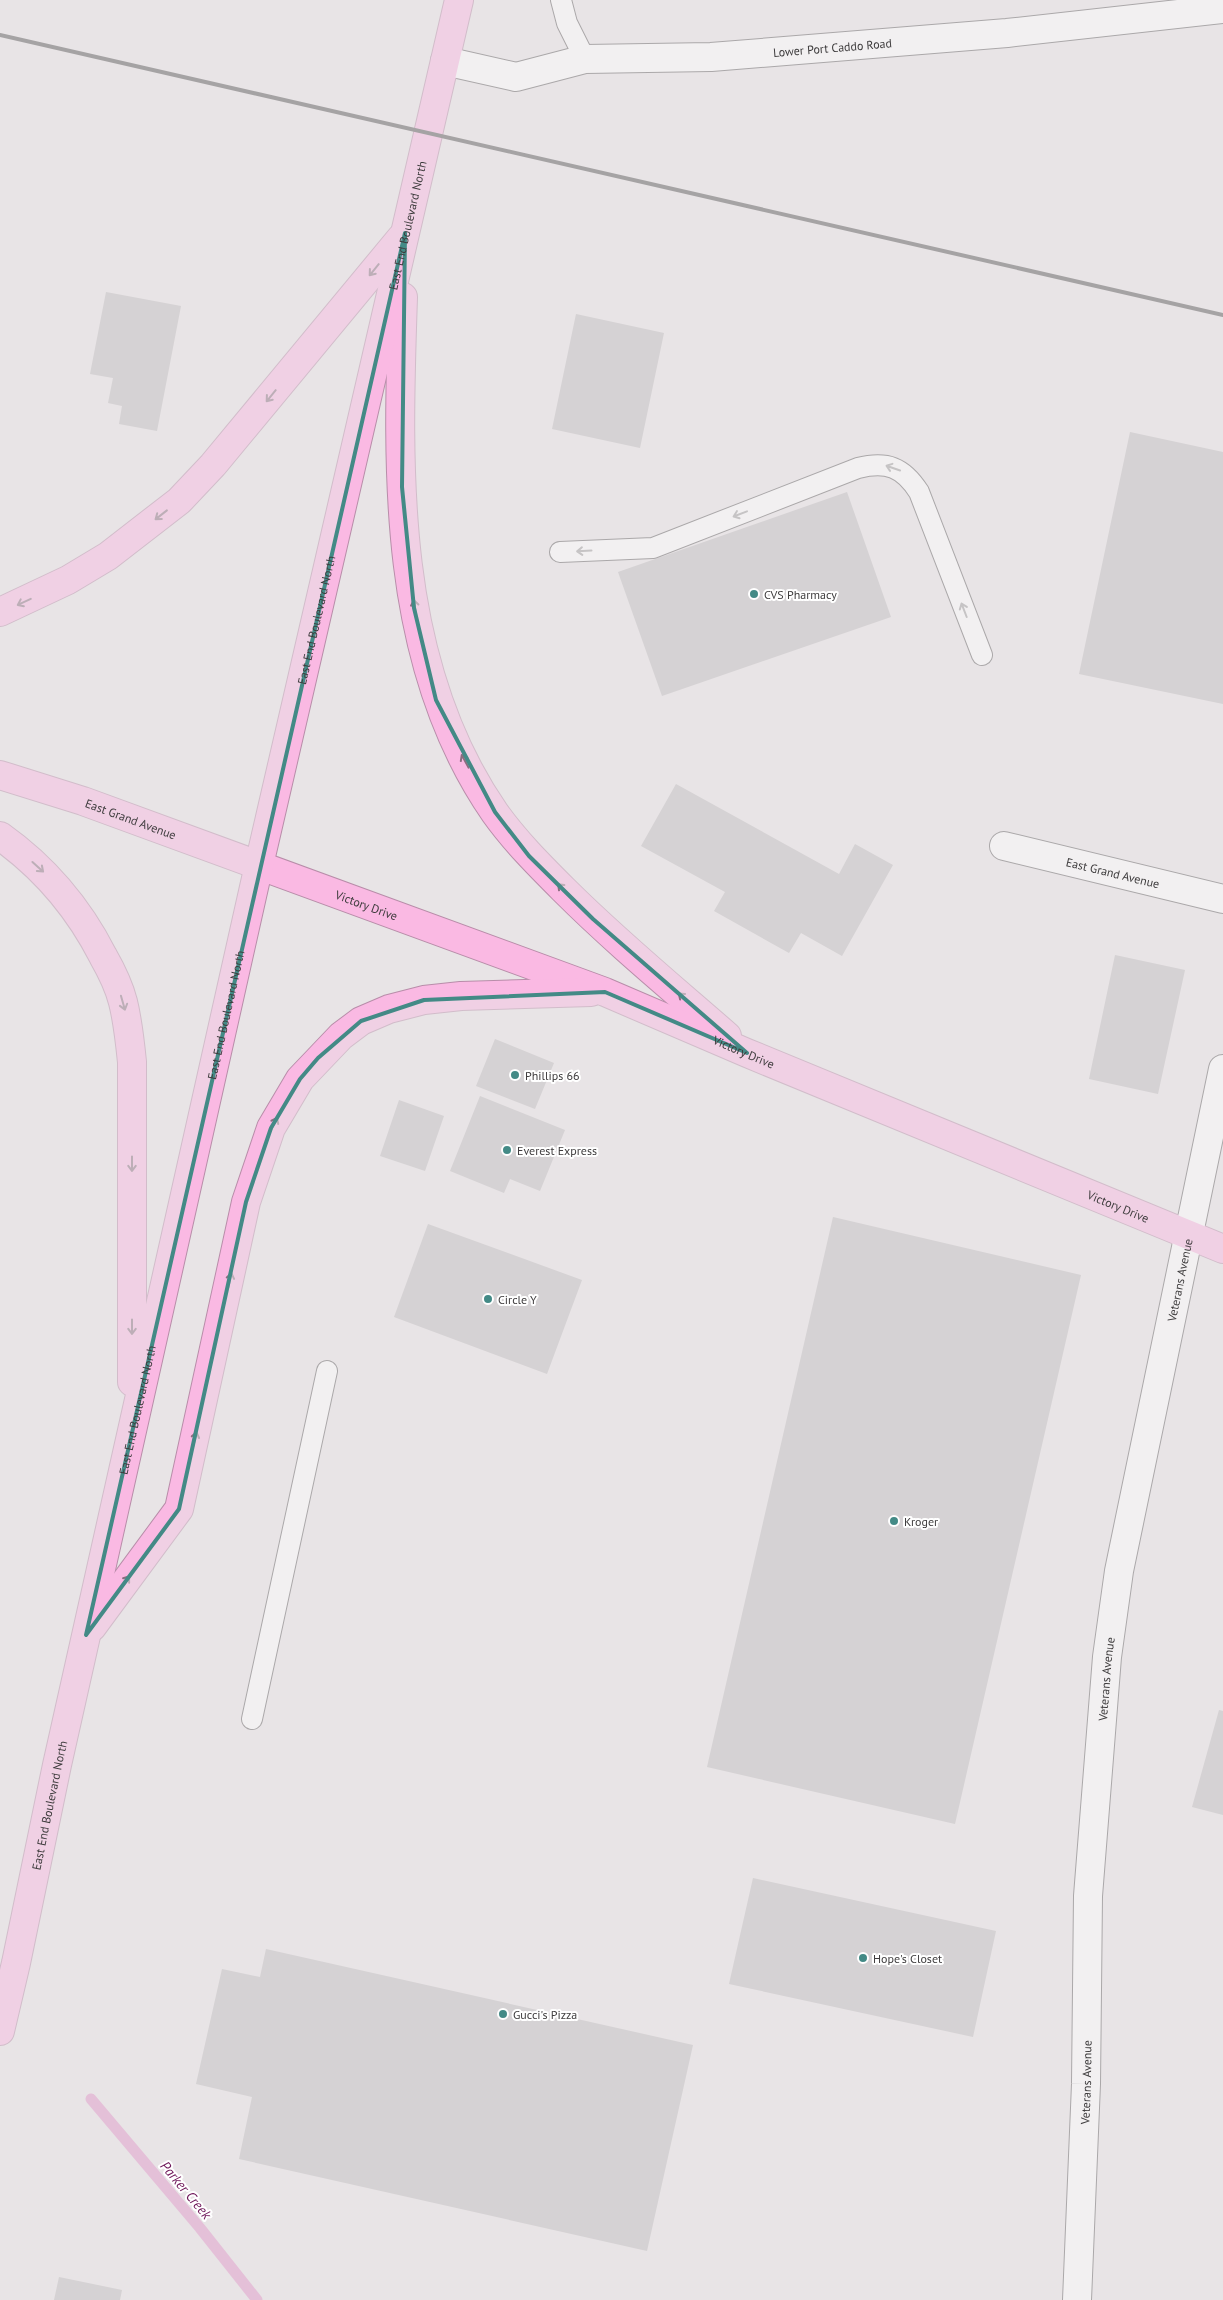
<svg xmlns="http://www.w3.org/2000/svg" width="1223" height="2300" viewBox="0 0 1223 2300" font-family="'PT Sans',sans-serif">
	<style>
		.lines { fill: none; stroke-linecap: round; stroke-linejoin: round }
		.stream { stroke: #e196c8; stroke-width: 11 }
		.building { fill: #bfbcbe }
		.lane-casing { stroke: #626061; stroke-width: 22 }
		.street-casing { stroke: #626061; stroke-width: 30 }
		.highway-casing { stroke: #b88da9; stroke-width: 30 }
		.lane { stroke: #fff; stroke-width: 20 }
		.street { stroke: #fff; stroke-width: 28 }
		.highway { stroke: #fab9e3; stroke-width: 28 }
		.rail { stroke: #565455; stroke-width: 4 }
		.oneway { stroke: #896e7f }
		.oneway2 { stroke: #9e9e9e }
		.marked { fill: none; stroke: #438a86; stroke-width: 4; stroke-linejoin: round }
		.poi-dot { fill: #438a86; stroke: #fff; stroke-width: 2 }
		.labels { text-anchor: middle; dominant-baseline: central; stroke-width: 4; stroke-linejoin: round; paint-order: stroke }
		.street-label { font-size: 12px; fill: #3e3c3d; stroke: #fff }
		.poi-label { font-size: 12px; fill: #3e3c3d; stroke: #fff; text-anchor: start }
		.water-label { font-size: 14px; font-style: italic; fill: #6e1759; stroke: #fff }
	</style>
	<rect width="100%" height="100%" fill="#e8e4e6"/>
	<g class="lines">
		<!-- stream -->
		<path class="stream" d="M91 2099 200 2228 257 2300"/>
	</g>
	<!-- building -->
	<path class="building" d="M106 292 181 306 157 431 119 424 122 406 108 403 113 378 90 374Z
		M576 314 664 333 640 448 552 429Z
		M1130 432 1223 452V704L1079 674Z
		M847 492 891 617 662 696 618 572Z
		M676 784 839 874 855 844 893 865 842 956 801 933 789 953 714 911 725 892 641 846Z
		M1115 955 1185 970 1158 1094 1089 1079Z
		M495 1039 554 1063 535 1109 476 1086Z
		M480 1096 565 1130 540 1191 510 1179 504 1193 450 1171Z
		M399 1100 444 1116 425 1171 380 1156Z
		M833 1217 1081 1275 955 1824 707 1767Z
		M428 1224 582 1280 547 1374 394 1317Z
		M1219 1710 1223 1711V1815L1192 1807Z
		M753 1878 996 1931 973 2037 729 1984Z
		M266 1949 693 2045 647 2251 239 2159 252 2097 196 2084 222 1969 260 1977Z
		M59 2277 122 2290 120 2300H54Z"/>
	<g class="lines">
		<defs>
			<path id="lane" d="M561 0 567 23 585 59
				M560 552 653 548 858 468C887 461 903 467 919 492L982 655
				M252 1719 327 1371"/>
			<g id="street">
				<path id="s1" d="M445 61 516 77 585 59 711 57 1007 33 1223 9"/>
				<path id="s2" d="M1004 846 1223 899"/>
				<path id="s3" d="M1077 2300 1086 2084 1088 1896 1107 1657 1119 1571 1223 1069"/>
			</g>
			<g id="highway">
				<path d="M403 297C397 471 391 663 495 813 515 841 539 865 564 890 615 941 672 988 727 1036"/>
				<path d="M0 612 68 580 108 556 179 501 213 465 401 238"/>
				<path id="s4" d="M0 775 83 801 605 992 747 1053 1223 1249"/>
				<path d="M0 836C45 868 78 907 103 956 111 970 119 986 123 1002 128 1022 130 1042 132 1062V1382"/>
				<path d="M92 1627 179 1509 246 1202 271 1128 300 1079 341 1036 361 1021 389 1009 424 1000 461 996 591 992"/>
				<path id="s5" d="M0 2031 16 1963 57 1765 259 865 459 0"/>
			</g>
		</defs>
		<!-- lane casing -->
		<use href="#lane" class="lane-casing"/>
		<!-- street casing -->
		<use href="#street" class="street-casing"/>
		<!-- highway casing -->
		<use href="#highway" class="highway-casing"/>
		<!-- lane -->
		<use href="#lane" class="lane"/>
		<!-- street -->
		<use href="#street" class="street"/>
		<!-- highway -->
		<use href="#highway" class="highway"/>
		<!-- rail -->
		<path class="rail" d="M0 35 1223 315"/>
	</g>
	<!-- one-way arrows -->
	<defs><path id="oneway-shaft" d="M-6 0H5M1.5-3L5.5 0L1.5 3" fill="none" stroke-width="1.6" stroke-linecap="round" stroke-linejoin="round" transform="scale(1.25)"/></defs>
	<g class="oneway">
		<use href="#oneway-shaft" transform="translate(374 270) rotate(129)"/>
		<use href="#oneway-shaft" transform="translate(271 396) rotate(129)"/>
		<use href="#oneway-shaft" transform="translate(161 515) rotate(142)"/>
		<use href="#oneway-shaft" transform="translate(24 602) rotate(155)"/>
		<use href="#oneway-shaft" transform="translate(415 607) rotate(-99)"/>
		<use href="#oneway-shaft" transform="translate(465 761) rotate(-118)"/>
		<use href="#oneway-shaft" transform="translate(38 867) rotate(42)"/>
		<use href="#oneway-shaft" transform="translate(563 889) rotate(-135)"/>
		<use href="#oneway-shaft" transform="translate(684 998) rotate(-139)"/>
		<use href="#oneway-shaft" transform="translate(123 1003) rotate(74)"/>
		<use href="#oneway-shaft" transform="translate(274 1124) rotate(-64)"/>
		<use href="#oneway-shaft" transform="translate(132 1164) rotate(90)"/>
		<use href="#oneway-shaft" transform="translate(230 1280) rotate(-78)"/>
		<use href="#oneway-shaft" transform="translate(132 1327) rotate(90)"/>
		<use href="#oneway-shaft" transform="translate(195 1439) rotate(-77)"/>
		<use href="#oneway-shaft" transform="translate(125 1582) rotate(-54)"/>
	</g>
	<g class="oneway2">
		<use href="#oneway-shaft" transform="translate(893 468) rotate(-161)"/>
		<use href="#oneway-shaft" transform="translate(740 514) rotate(159)"/>
		<use href="#oneway-shaft" transform="translate(584 551) rotate(177)"/>
		<use href="#oneway-shaft" transform="translate(964 610) rotate(-111)"/>
	</g>
	<!-- marked area -->
	<path d="M0 0H1223V2300H0ZM405 233 402 487 414 608 436 700 495 812 529 856 593 919 747 1053 605 992 424 1000 361 1021 318 1058 300 1079 271 1128 246 1202 179 1509 86 1635Z" fill="#e8e4e6" fill-opacity=".55" fill-rule="evenodd"/>
	<path class="marked" d="M405 233 402 487 414 608 436 700 495 812 529 856 593 919 747 1053 605 992 424 1000 361 1021 318 1058 300 1079 271 1128 246 1202 179 1509 86 1635Z"/>
	<!-- markers -->
	<g class="poi-dot">
		<circle cx="754" cy="594" r="5"/>
		<circle cx="515" cy="1075" r="5"/>
		<circle cx="507" cy="1150" r="5"/>
		<circle cx="488" cy="1299" r="5"/>
		<circle cx="894" cy="1521" r="5"/>
		<circle cx="863" cy="1958" r="5"/>
		<circle cx="503" cy="2014" r="5"/>
	</g>
	<g class="labels">
		<!-- street labels -->
		<g class="street-label">
			<text stroke="none"><textPath href="#s1" startOffset="392">Lower Port Caddo Road</textPath></text>
			<text stroke="none"><textPath href="#s5" startOffset="1851">East End Boulevard North</textPath></text>
			<text stroke="none"><textPath href="#s5" startOffset="1446">East End Boulevard North</textPath></text>
			<text stroke="none"><textPath href="#s4" startOffset="138">East Grand Avenue</textPath></text>
			<text stroke="none"><textPath href="#s2" startOffset="112">East Grand Avenue</textPath></text>
			<text stroke="none"><textPath href="#s4" startOffset="389">Victory Drive</textPath></text>
			<text stroke="none"><textPath href="#s5" startOffset="1041">East End Boulevard North</textPath></text>
			<text stroke="none"><textPath href="#s4" startOffset="794">Victory Drive</textPath></text>
			<text stroke="none"><textPath href="#s4" startOffset="1199">Victory Drive</textPath></text>
			<text stroke="none"><textPath href="#s3" startOffset="1028">Veterans Avenue</textPath></text>
			<text stroke="none"><textPath href="#s5" startOffset="636">East End Boulevard North</textPath></text>
			<text stroke="none"><textPath href="#s3" startOffset="622">Veterans Avenue</textPath></text>
			<text stroke="none"><textPath href="#s5" startOffset="231">East End Boulevard North</textPath></text>
			<text stroke="none"><textPath href="#s3" startOffset="218">Veterans Avenue</textPath></text>
		</g>
		<!-- poi labels -->
		<g class="poi-label">
			<text x="764" y="594">CVS Pharmacy</text>
			<text x="525" y="1075">Phillips 66</text>
			<text x="517" y="1150">Everest Express</text>
			<text x="498" y="1299">Circle Y</text>
			<text x="904" y="1521">Kroger</text>
			<text x="873" y="1958">Hope's Closet</text>
			<text x="513" y="2014">Gucci's Pizza</text>
		</g>
		<!-- water labels -->
		<g class="water-label">
			<text transform="translate(186 2190) rotate(50)">Parker Creek</text>
		</g>
	</g>
</svg>
